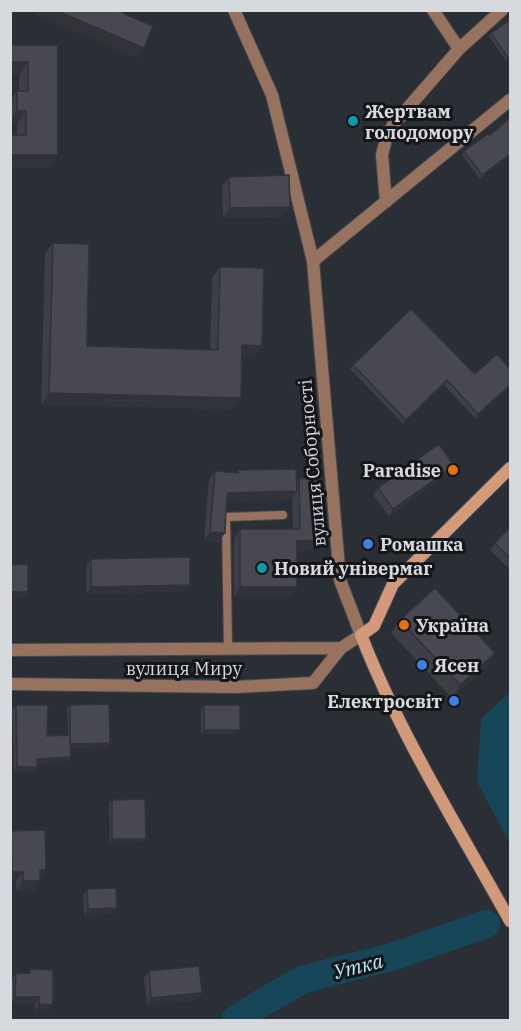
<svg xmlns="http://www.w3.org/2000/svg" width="521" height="1031" viewBox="0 0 521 1031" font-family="'IBM Plex Serif',serif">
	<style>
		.water { fill: #174659 }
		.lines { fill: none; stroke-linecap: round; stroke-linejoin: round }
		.river { stroke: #174659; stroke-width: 28 }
		.lane-casing { stroke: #464950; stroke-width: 10 }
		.street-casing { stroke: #464950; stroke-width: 14 }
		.secondary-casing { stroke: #464950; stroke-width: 14 }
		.lane { stroke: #97735f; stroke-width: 8 }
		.street { stroke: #97735f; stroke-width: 12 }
		.secondary { stroke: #d29a7a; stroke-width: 12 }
		.wall { fill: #3d3e46 }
		.shaded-wall { fill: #323239 }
		.building { fill: #474851; stroke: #323239; stroke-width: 1.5 }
		.culture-dot { fill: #0f9aa8; stroke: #141619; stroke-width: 2 }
		.food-dot { fill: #e8710a; stroke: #141619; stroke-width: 2 }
		.shop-dot { fill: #3f7fe0; stroke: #141619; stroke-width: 2 }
		.labels { text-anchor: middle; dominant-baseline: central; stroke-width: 6; stroke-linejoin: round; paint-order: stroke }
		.poi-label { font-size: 18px; font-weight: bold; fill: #d6d9de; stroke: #141619; text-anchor: start }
		.street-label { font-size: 18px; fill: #d6d9de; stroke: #141619 }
		.water-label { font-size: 20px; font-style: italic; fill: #bae6fb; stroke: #141619 }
	</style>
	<rect width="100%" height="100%" fill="#2a2e35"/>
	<!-- water -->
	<path class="water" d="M510 692V843L477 782 481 719Z"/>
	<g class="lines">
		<!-- river -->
		<path class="river" d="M235 1020 260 1004 302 980 339 970 392 957 486 924"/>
		<defs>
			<path id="lane" d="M228 649 226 517 283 515"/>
			<path id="street" d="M433 10 459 49 502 10
				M386 202 382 155 386 139 393 125 459 49
				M313 261 510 100
				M10 650 341 648
				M10 684 235 687 313 683 341 648 361 635 340 580 313 261 272 95 234 10"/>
			<path id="secondary" d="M510 468 393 584 374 626 361 635C400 735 458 827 510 921"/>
		</defs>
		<!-- lane casing -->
		<use href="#lane" class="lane-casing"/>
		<!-- street casing -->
		<use href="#street" class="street-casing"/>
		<!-- secondary casing -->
		<use href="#secondary" class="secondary-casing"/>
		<!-- lane -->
		<use href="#lane" class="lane"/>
		<!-- street -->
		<use href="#street" class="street"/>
		<!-- secondary -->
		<use href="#secondary" class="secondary"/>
	</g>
	<!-- wall -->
	<path class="wall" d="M491 33 510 58 506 61 489 36Z
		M10 45H58L50 168H10V135H17V124H10V101L17 91H19V75Z
		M510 118V156L480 179 462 155 464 151 490 135Z
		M229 177 283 217 223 218 222 186Z
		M53 243 87 346 210 350 212 278 220 267 254 357H242L233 409 41 405 45 254Z
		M353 365 475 374 510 369V386L475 418 444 385 403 424 350 369Z
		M454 466 450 472 389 516 373 495 378 488Z
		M238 470 296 482 299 479 312 550 297 551V587L290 597H234V539L240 529H293L292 497 291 500 227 501 219 542 204 540 209 479 215 471 236 473Z
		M510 527V570L490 550 495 543Z
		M91 559 186 591 87 594 86 566Z
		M400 620 495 653 487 666 452 698 391 633Z
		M16 705 47 736 68 735 67 708 70 705 110 743 108 747 70 748 67 762 37 764 34 772H14L12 710Z
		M204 705 237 734H201V709Z
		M112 800 143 842 110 843 109 803Z
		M11 831 40 878 34 891H16V881L10 882Z
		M87 889 117 908 112 914 84 916 83 896Z
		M30 969 48 1011H34L35 1004H11V980L16 973H27Z
		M149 971 197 1000 147 1005 144 978Z"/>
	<!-- shaded-wall -->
	<path class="shaded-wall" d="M38 10H55L144 48 137 58 35 15Z
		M10 62H28L19 75H10Z
		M17 111H26L17 124H10V120Z
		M510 154 509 157 480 179 482 175Z
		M10 155H58L50 168H10Z
		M290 207 283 217 223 218 230 208Z
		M242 345 262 346 254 357H234Z
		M447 380 444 385 403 424 406 420Z
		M510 385V386L475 418 478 414Z
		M49 393 241 398 233 409 41 405Z
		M454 466 450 472 389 516 393 509Z
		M297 491 291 500 222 501 228 493Z
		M210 532 225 533 219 542 204 540Z
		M319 540 312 550 290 551 297 541Z
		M190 585 186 591 87 594 91 587Z
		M240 587H297L290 597H234Z
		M10 592H28L24 598 10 599Z
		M495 653 487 666 452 698 460 685Z
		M204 730H240L237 734H201Z
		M110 743 108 747 68 748 70 744Z
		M71 757 67 762 34 764 37 759Z
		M17 767H37L34 772H14Z
		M112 839H146L143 842 110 843Z
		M40 870H46L40 880Z
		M12 872H23L16 881 10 882V874Z
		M23 881H40L34 891H16Z
		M117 908 112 914 84 916 88 909Z
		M202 993 197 1000 147 1005 151 998Z
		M15 997H39L35 1004H11Z
		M39 1004 53 1005 48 1011H34Z"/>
	<!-- building -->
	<path class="building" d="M55 10H119L118 11 153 26 144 48Z
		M509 21 510 23V56L508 58 491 33Z
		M10 45H58V155H10V135H26V111H17V91H28V62H10Z
		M510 118V154L482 175 464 151 488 134 490 135Z
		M289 175 290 207 230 208 229 177Z
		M53 243 89 244 87 346 218 350 220 267 264 268 262 346 242 345 241 398 49 393Z
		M411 309 475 374 497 354 510 369V385L478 414 447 380 406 420 353 365Z
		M439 444 454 466 393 509 378 488Z
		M296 469 297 491 228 493 226 509 225 533 210 532 215 471 238 473V470Z
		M317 478 319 540 297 541V587H240V529H300L299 479Z
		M510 527V558L495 543Z
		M190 557V585L91 587V559Z
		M28 564V592H10V565Z
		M435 588 495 653 460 685 400 620Z
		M109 704 110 743 70 744V705Z
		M16 705H48L47 736 70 735 71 757 37 759V767H17Z
		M204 705H240V730H204Z
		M145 799 146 839H112V800Z
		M45 830 46 870H40V881H23V872H12L11 831Z
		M116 888 117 908 88 909 87 889Z
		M199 966 202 993 151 998 149 971Z
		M30 969 53 970V1005L39 1004V997H15L16 973H30Z"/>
	<!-- markers -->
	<g class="culture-dot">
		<circle cx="353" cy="121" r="6"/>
		<circle cx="262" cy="568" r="6"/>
	</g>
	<g class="food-dot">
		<circle cx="453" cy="470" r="6"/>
		<circle cx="404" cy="625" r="6"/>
	</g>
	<g class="shop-dot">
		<circle cx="368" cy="544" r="6"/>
		<circle cx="422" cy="665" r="6"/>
		<circle cx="454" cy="701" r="6"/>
	</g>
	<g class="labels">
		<!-- poi labels -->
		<g class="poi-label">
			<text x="365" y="111">Жертвам<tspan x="365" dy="21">голодомору</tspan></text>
			<text x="441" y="470" text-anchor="end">Paradise</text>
			<text x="380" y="544">Ромашка</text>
			<text x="274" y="568">Новий універмаг</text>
			<text x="416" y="625">Україна</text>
			<text x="434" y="665">Ясен</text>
			<text x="442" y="701" text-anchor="end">Електросвіт</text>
		</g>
		<!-- street labels -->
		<g class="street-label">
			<text transform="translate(312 463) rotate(-95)">вулиця Соборності</text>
			<text x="184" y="668">вулиця Миру</text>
		</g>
		<!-- water labels -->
		<g class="water-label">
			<text transform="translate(358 966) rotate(-14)">Утка</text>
		</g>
	</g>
	<!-- border -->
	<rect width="521" height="1031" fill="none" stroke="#d6d9de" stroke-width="24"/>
</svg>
